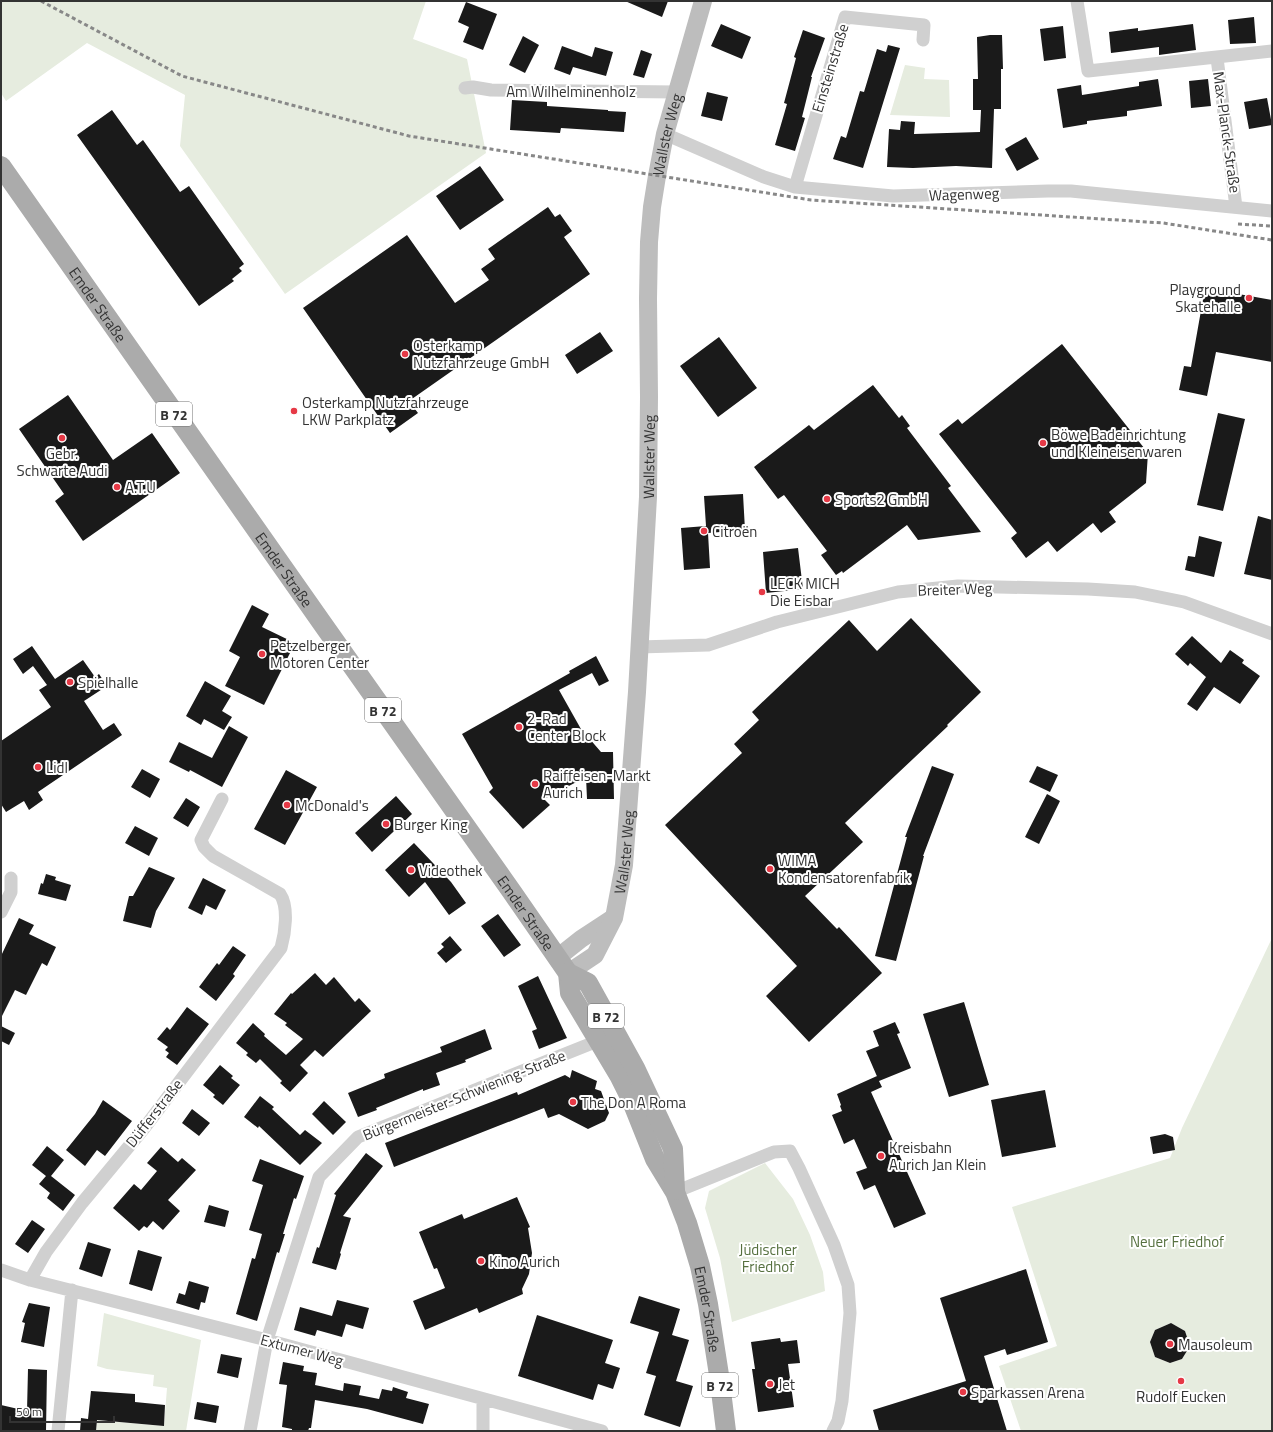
<svg xmlns="http://www.w3.org/2000/svg" width="1273" height="1432" viewBox="0 0 1273 1432" font-family="'Titillium Web',sans-serif">
	<style>
		.green { fill: #e6ecdf; fill-rule: evenodd }
		.building { fill: #1a1a1a }
		.lines { fill: none; stroke-linecap: round; stroke-linejoin: round }
		.street { stroke: #d0d0d0; stroke-width: 13 }
		.secondary { stroke: #bdbdbd; stroke-width: 18 }
		.primary { stroke: #ababab; stroke-width: 20 }
		.rail { stroke: #888; stroke-width: 3; stroke-dasharray: 4 3; stroke-linecap: butt }
		.poi-dot { fill: #e63946; stroke: #fff; stroke-width: 1.5 }
		.labels { text-anchor: middle; dominant-baseline: central; stroke-width: 4; stroke-linejoin: round; paint-order: stroke }
		.shield { fill: #fff; stroke: #707070; stroke-width: 1 }
		.shield-label { font-size: 14px; font-weight: bold; fill: #333 }
		.street-label { font-size: 15px; fill: #333; stroke: #fff }
		.poi-label { font-size: 15px; fill: #333; stroke: #fff; text-anchor: start }
		.park-label { font-size: 15px; fill: #56703f; stroke: #fff }
	</style>
	<rect width="100%" height="100%" fill="#fff"/>
	<!-- green -->
	<path class="green" d="M1 1H426L413 39 467 59 486 153 285 294 180 146 185 95 87 43 6 101 1 93Z
		M905 65 925 68 924 79 949 80 950 117 890 115Z
		M1272 938V1431H1021L999 1366 1057 1346 1012 1207 1170 1158 1182 1128ZM1171 1323 1185 1331 1190 1346 1182 1359 1170 1363 1155 1357 1150 1342 1155 1330Z
		M765 1163 793 1199 810 1235 823 1272 825 1291 732 1322 720 1258 705 1208 709 1191Z
		M104 1313 201 1340 186 1431H96L97 1420 164 1426 167 1388 153 1386 154 1375 107 1369 97 1366Z"/>
	<!-- building -->
	<path class="building" d="M625 1H668L662 17Z
		M466 2 497 14 483 50 463 42 469 27 458 22Z
		M1254 17 1256 43 1230 44 1228 20Z
		M721 24 751 37 742 59 711 46Z
		M1193 24 1196 50 1159 55V47L1111 53 1109 32 1138 28V31Z
		M1063 26 1066 58 1044 61 1040 29Z
		M803 30 825 38 811 77H812L802 117 805 118 795 151 775 145 787 104 784 103 796 58 794 57Z
		M990 35H1002L1003 69H1001V109H994L992 168 956 166 913 168 887 167 889 129 900 130 901 121 915 122 914 134 980 132 981 110H973V79H978L977 37Z
		M523 36 539 45 525 73 509 65Z
		M888 45 900 48 863 168 833 159 841 136 846 138 860 91 864 92 877 49 886 52Z
		M562 46 592 57 595 47 613 52 606 76 573 67 570 75 554 69Z
		M641 50 652 54 644 78 633 75Z
		M1158 79 1162 106 1127 111V116L1087 121V124L1063 128 1057 89 1081 85 1082 95 1139 86V82Z
		M1208 79 1211 106 1191 108 1189 81Z
		M707 92 728 97 722 121 701 116Z
		M1267 98 1272 125 1249 129 1244 102Z
		M512 100 547 102V106L608 110V111L626 112 624 132 561 128 560 133 510 130Z
		M112 110 137 145 143 140 180 192 189 186 244 264 239 268 242 271 232 279 234 281 199 306 77 135Z
		M1026 137 1039 159 1017 171 1005 149Z
		M480 166 504 200 460 230 436 196Z
		M548 207 555 217 560 214 572 231 564 237 590 274 409 401 418 413 390 433 303 308 407 235 455 303 489 280 481 269 495 259 488 249Z
		M1205 288 1272 300V362L1216 352 1207 396 1179 390 1184 366 1191 367Z
		M600 332 613 351 577 374 565 355Z
		M719 337 757 388 718 417 680 366Z
		M1062 344 1148 453 1146 483 1109 512 1116 522 1101 533 1093 523 1057 552 1048 541 1026 558 1011 538 1017 533 939 434 958 419 962 424Z
		M873 385 899 418 902 415 910 426 907 428 951 486 948 488 981 532 918 540 907 525 843 573 842 571 836 575 821 555 827 551 784 495 778 499 754 467 809 425 814 430Z
		M68 395 113 460 152 433 180 473 83 541 55 501 64 494 19 429Z
		M1218 413 1245 419 1223 511 1197 505Z
		M743 494 745 530 708 533 710 568 684 570 681 528 706 526 704 496Z
		M1258 516 1272 520V580L1244 574Z
		M1199 536 1222 542 1214 577 1185 570 1188 556 1195 557Z
		M798 548 803 589 766 593 763 552Z
		M252 605 269 614 262 627 295 643 264 705 225 686 240 657 229 651Z
		M911 618 981 692 947 725 948 726 845 823 863 842 805 896 837 929 839 927 882 973 809 1042 766 996 797 966 665 825 742 753 734 744 759 720 752 712 849 620 877 651Z
		M1192 636 1221 663 1230 650 1244 660 1242 663 1260 676 1240 704 1214 687 1197 711 1187 704 1206 677 1190 663 1188 666 1175 654Z
		M32 646 55 679 83 660 95 677 99 674 107 686 84 701 103 730 114 723 122 735 38 792 43 800 29 810 24 801 6 812 1 804V741L51 707 39 690 47 685 33 666 23 674 13 659Z
		M596 656 609 681 599 686 592 673 559 690 586 738 588 737 601 752H613L614 799H587L586 777 544 799 550 805 523 829 489 792 493 788 462 734 570 673 569 671Z
		M205 681 231 696 222 711 232 717 224 730 204 719 201 725 186 716Z
		M229 726 248 737 222 787 190 770 189 772 169 762 179 742 212 758Z
		M932 766 954 774 923 856H924L896 961 875 956 907 837H905Z
		M1037 766 1058 775 1050 792 1029 782Z
		M142 769 160 779 150 798 131 787Z
		M286 770 317 787 285 845 254 829Z
		M1047 794 1060 801 1039 844 1025 837Z
		M396 796 412 814 372 852 355 833Z
		M186 798 200 807 188 827 173 818Z
		M135 826 158 838 149 856 125 843Z
		M414 843 451 882 466 903 449 915 425 882 409 897 385 870Z
		M149 867 175 878 156 911 151 928 123 921 129 896H133Z
		M46 874 56 877 55 880 71 885 66 901 38 894 41 883 43 884Z
		M203 878 226 890 216 910 206 905 202 915 188 908Z
		M498 914 521 945 504 957 481 926Z
		M19 918 34 925 29 934 56 947 47 966 42 963 26 995 15 990 1 1018V956Z
		M450 936 462 950 446 963 437 953 444 947 441 944Z
		M233 946 246 955 233 974 235 976 216 1001 199 987 217 963 219 965Z
		M315 973 326 985 334 977 355 1002 359 998 371 1011 323 1057 315 1050 300 1065 308 1073 290 1092 280 1083 282 1081 260 1059 256 1063 246 1055 248 1053 236 1043 253 1023 265 1034 264 1036 286 1055 303 1039 285 1025 287 1023 274 1014 291 993 292 994Z
		M538 976 567 1038 539 1049 532 1031 537 1029 518 986Z
		M964 1002 989 1085 949 1097 923 1014Z
		M187 1007 209 1024 177 1065 166 1057 169 1053 165 1050 168 1047 157 1039 167 1027 170 1030Z
		M895 1022 900 1033 897 1034 911 1068 879 1081 882 1087 871 1092 926 1214 894 1228 875 1185 864 1190 856 1172 867 1168 854 1139 844 1144 832 1115 842 1111 840 1106 841 1105 837 1094 877 1076 879 1081 866 1051 879 1046 873 1031Z
		M1 1026 15 1033 9 1045 1 1041Z
		M485 1029 492 1049 465 1060 466 1062 436 1073 440 1085 423 1091V1089L376 1108 377 1110 358 1117 348 1093 385 1078 384 1074 442 1052 440 1047Z
		M220 1065 233 1076 231 1078 240 1085 223 1105 213 1097 215 1095 203 1085Z
		M572 1070 597 1081 595 1089 601 1091 609 1113 605 1121 588 1129 559 1114 548 1118 544 1108 394 1167 385 1143 517 1092 518 1095 565 1075 570 1078Z
		M1045 1090 1056 1147 1002 1157 991 1100Z
		M260 1096 274 1107 272 1109 300 1135 305 1130 322 1143 300 1165 259 1126 258 1128 244 1117Z
		M103 1100 132 1121 105 1156 97 1150 85 1166 66 1150 95 1114Z
		M324 1101 346 1122 333 1135 312 1114Z
		M192 1109 210 1123 199 1136 182 1123Z
		M1165 1134 1173 1137 1175 1150 1153 1154 1150 1137Z
		M47 1146 64 1160 51 1176 75 1195 63 1211 47 1198 50 1193 39 1184 46 1176 32 1165Z
		M161 1147 178 1162 182 1158 196 1170 168 1200 180 1211 163 1230 153 1221 147 1228 144 1226 139 1231 113 1208 134 1184 141 1190 157 1171 147 1163Z
		M366 1153 383 1166 343 1216 351 1218 340 1253 341 1254 336 1270 312 1263 317 1247 319 1248 336 1195 334 1194Z
		M260 1159 304 1176 296 1199 294 1198 283 1234H285L279 1253 277 1252 257 1321 236 1314 252 1258 255 1259 262 1234 249 1230 263 1185 252 1181Z
		M517 1197 530 1227 528 1228 532 1253 529 1274 522 1289 523 1294 479 1313 477 1308 425 1330 413 1301 445 1288 437 1268 434 1269 419 1232 462 1214 464 1219Z
		M209 1205 229 1211 225 1227 204 1222Z
		M32 1220 45 1229 28 1253 15 1244Z
		M88 1242 111 1249 102 1277 79 1269Z
		M138 1250 162 1257 152 1291 129 1284Z
		M1026 1269 1048 1342 1007 1355 1005 1349 984 1356 1007 1431H879L873 1410 966 1381 940 1298Z
		M189 1281 209 1287 205 1303 201 1302 199 1310 176 1303 179 1293 185 1295Z
		M639 1296 680 1309 672 1335 689 1340 676 1381 693 1386 680 1427 644 1415 656 1376 646 1373 659 1332 630 1323Z
		M337 1300 369 1308 363 1329 346 1324 342 1337 317 1330 315 1336 294 1330 300 1307 332 1316Z
		M29 1303 50 1307 44 1347 21 1342 25 1323 22 1322Z
		M537 1315 613 1340 605 1363 620 1368 613 1389 598 1384 593 1400 518 1376Z
		M1171 1323 1185 1331 1190 1346 1182 1359 1170 1363 1155 1357 1150 1342 1155 1330Z
		M780 1338 781 1342 797 1340 800 1363 788 1364 794 1407 758 1412 752 1369H755L751 1342Z
		M221 1354 242 1358 238 1378 217 1373Z
		M283 1362 304 1366 303 1371 317 1373 315 1385 343 1391 344 1383 361 1386 359 1395 379 1399 382 1389 392 1391 393 1387 408 1392 406 1398 429 1404 423 1424 367 1409 315 1400 311 1428H309L308 1431H292V1429L282 1427 287 1385 279 1384Z
		M28 1369 47 1370 46 1431H1V1405L27 1411Z
		M91 1391 135 1394V1402L165 1405 164 1426 97 1420 96 1431H80L81 1418 88 1419Z
		M197 1402 219 1406 216 1423 194 1419Z"/>
	<g class="lines">
		<!-- street -->
		<path class="street" d="M1077 1 1088 71 1272 51
			M1217 58 1236 207
			M465 88 473 87 491 90 677 92
			M665 134 764 177 795 187 893 196 1048 191H1071L1272 211
			M795 187 845 17 924 25 923 40
			M639 647 708 645 777 622 898 592 958 586 1088 589 1135 592 1184 602 1272 634
			M1 912 11 892V878
			M675 1192 774 1152 790 1151 799 1168 834 1245 848 1285 850 1313 842 1401 838 1421 833 1431
			M1 1270 30 1280 267 1340 602 1431
			M30 1280 46 1252 82 1203 145 1127 281 948C285 934 289 907 280 894L213 856 204 847 201 840 222 799
			M58 1431 72 1290
			M250 1431 267 1340 319 1177 358 1137 590 1044 598 1039
			M483 1431V1399"/>
		<!-- secondary -->
		<g class="secondary">
			<path d="M557 958 581 939 613 918"/>
			<path id="s1" d="M568 973 595 955 614 918 624 865 637 692 648 497 649 397 648 299 649 242 652 207 657 176 665 134 703 1"/>
		</g>
		<!-- primary -->
		<g class="primary">
			<path id="s2" d="M1 166 322 623 512 892 568 973 570 993 620 1077 631 1099 655 1159 675 1192 687 1223 700 1266 708 1304 719 1375 726 1431"/>
			<path d="M568 973 588 983 635 1068 673 1149 675 1190"/>
		</g>
		<!-- rail -->
		<path class="rail" d="M41 1 182 76 409 136 811 200 1163 223 1272 240
			M1238 224 1272 226"/>
	</g>
	<!-- markers -->
	<g class="poi-dot">
		<circle cx="1249" cy="298" r="4"/>
		<circle cx="405" cy="354" r="4"/>
		<circle cx="294" cy="411" r="4"/>
		<circle cx="62" cy="438" r="4"/>
		<circle cx="1043" cy="443" r="4"/>
		<circle cx="117" cy="487" r="4"/>
		<circle cx="827" cy="499" r="4"/>
		<circle cx="704" cy="531" r="4"/>
		<circle cx="762" cy="592" r="4"/>
		<circle cx="262" cy="654" r="4"/>
		<circle cx="70" cy="682" r="4"/>
		<circle cx="519" cy="727" r="4"/>
		<circle cx="38" cy="767" r="4"/>
		<circle cx="535" cy="784" r="4"/>
		<circle cx="287" cy="805" r="4"/>
		<circle cx="386" cy="824" r="4"/>
		<circle cx="770" cy="869" r="4"/>
		<circle cx="411" cy="870" r="4"/>
		<circle cx="573" cy="1102" r="4"/>
		<circle cx="881" cy="1156" r="4"/>
		<circle cx="481" cy="1261" r="4"/>
		<circle cx="1170" cy="1344" r="4"/>
		<circle cx="1181" cy="1381" r="4"/>
		<circle cx="770" cy="1384" r="4"/>
		<circle cx="963" cy="1392" r="4"/>
	</g>
	<g class="labels">
		<!-- shield labels -->
		<g class="shield">
			<rect x="156" y="402" width="36" height="24" rx="3"/>
			<rect x="365" y="698" width="36" height="24" rx="3"/>
			<rect x="588" y="1004" width="36" height="24" rx="3"/>
			<rect x="702" y="1373" width="36" height="24" rx="3"/>
		</g>
		<g class="shield-label">
			<text x="174" y="414">B 72</text>
			<text x="383" y="710">B 72</text>
			<text x="606" y="1016">B 72</text>
			<text x="720" y="1385">B 72</text>
		</g>
		<!-- street labels -->
		<g class="street-label">
			<text transform="translate(830 68) rotate(-73)">Einsteinstraße</text>
			<text x="571" y="91">Am Wilhelminenholz</text>
			<text transform="translate(1227 132) rotate(82)">Max-Planck-Straße</text>
			<text stroke="none"><textPath href="#s1" startOffset="861">Wallster Weg</textPath></text>
			<text transform="translate(964 194) rotate(-2)">Wagenweg</text>
			<text stroke="none"><textPath href="#s2" startOffset="169">Emder Straße</textPath></text>
			<text stroke="none"><textPath href="#s1" startOffset="537">Wallster Weg</textPath></text>
			<text stroke="none"><textPath href="#s2" startOffset="493">Emder Straße</textPath></text>
			<text transform="translate(955 589) rotate(-2)">Breiter Weg</text>
			<text stroke="none"><textPath href="#s1" startOffset="141">Wallster Weg</textPath></text>
			<text stroke="none"><textPath href="#s2" startOffset="913">Emder Straße</textPath></text>
			<text transform="translate(464 1095) rotate(-22)">Bürgermeister-Schwiening-Straße</text>
			<text transform="translate(154 1113) rotate(-52)">Düfferstraße</text>
			<text stroke="none"><textPath href="#s2" startOffset="1354">Emder Straße</textPath></text>
			<text transform="translate(302 1350) rotate(15)">Extumer Weg</text>
		</g>
		<!-- poi labels -->
		<g class="poi-label">
			<text x="1241" y="289" text-anchor="end">Playground<tspan x="1241" dy="17">Skatehalle</tspan></text>
			<text x="413" y="345">Osterkamp<tspan x="413" dy="17">Nutzfahrzeuge GmbH</tspan></text>
			<text x="302" y="402">Osterkamp Nutzfahrzeuge<tspan x="302" dy="17">LKW Parkplatz</tspan></text>
			<text x="1051" y="434">Böwe Badeinrichtung<tspan x="1051" dy="17">und Kleineisenwaren</tspan></text>
			<text x="62" y="453" text-anchor="middle">Gebr.<tspan x="62" dy="17">Schwarte Audi</tspan></text>
			<text x="125" y="487">A.T.U</text>
			<text x="835" y="499">Sports2 GmbH</text>
			<text x="712" y="531">Citroën</text>
			<text x="770" y="583">LECK MICH<tspan x="770" dy="17">Die Eisbar</tspan></text>
			<text x="270" y="645">Petzelberger<tspan x="270" dy="17">Motoren Center</tspan></text>
			<text x="78" y="682">Spielhalle</text>
			<text x="527" y="718">2-Rad<tspan x="527" dy="17">Center Block</tspan></text>
			<text x="46" y="767">Lidl</text>
			<text x="543" y="775">Raiffeisen-Markt<tspan x="543" dy="17">Aurich</tspan></text>
			<text x="295" y="805">McDonald's</text>
			<text x="394" y="824">Burger King</text>
			<text x="778" y="860">WIMA<tspan x="778" dy="17">Kondensatorenfabrik</tspan></text>
			<text x="419" y="870">Videothek</text>
			<text x="581" y="1102">The Don A Roma</text>
			<text x="889" y="1147">Kreisbahn<tspan x="889" dy="17">Aurich Jan Klein</tspan></text>
			<text x="489" y="1261">Kino Aurich</text>
			<text x="1178" y="1344">Mausoleum</text>
			<text x="778" y="1384">Jet</text>
			<text x="971" y="1392">Sparkassen Arena</text>
			<text x="1181" y="1396" text-anchor="middle">Rudolf Eucken</text>
		</g>
		<!-- park labels -->
		<g class="park-label">
			<text x="1177" y="1241">Neuer Friedhof</text>
			<text x="768" y="1249">Jüdischer<tspan x="768" dy="17">Friedhof</tspan></text>
		</g>
	</g>
	<!-- border -->
	<rect width="1273" height="1432" fill="none" stroke="#333333" stroke-width="4"/>
	<!-- scale -->
	<path d="M10 1416v6h104v-6" fill="none" stroke="#333333" stroke-width="2"/>
	<text x="16" y="1416" font-size="12" fill="#333333" stroke="#ffffff" stroke-width="3" paint-order="stroke">50 m</text>
</svg>
